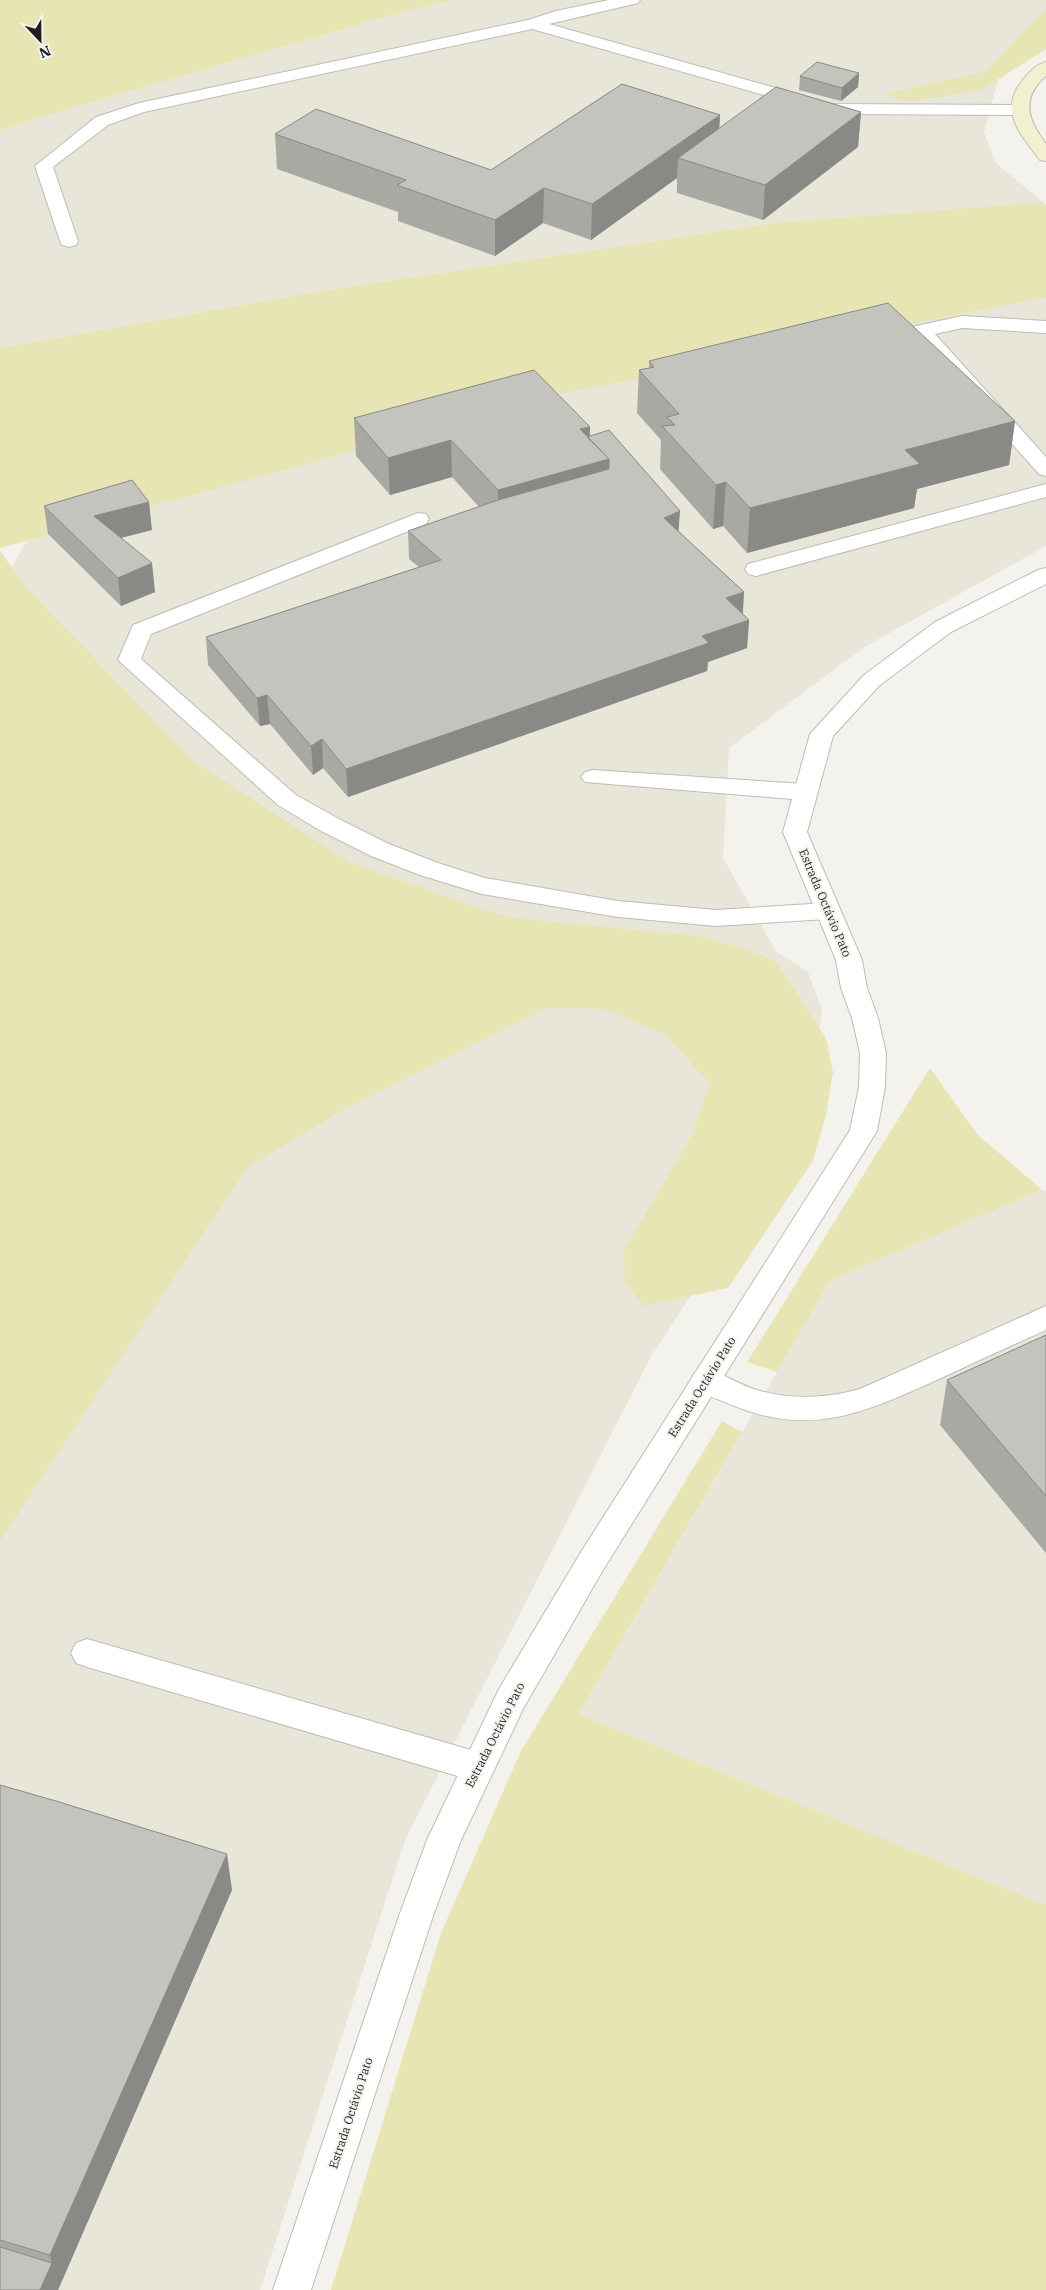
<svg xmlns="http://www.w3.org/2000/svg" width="1046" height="2290" viewBox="0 0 1046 2290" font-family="'IBM Plex Serif',serif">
<rect width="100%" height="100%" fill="#f3f2ec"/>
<path fill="#e7e6d8" d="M453 0H1046V17L1001 68 984 132 996 163 1043 202 773 223 315 292 0 348V131L52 114 409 10Z
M1046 290V546L866 646 729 748 723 858 776 951 808 972 822 1011 805 1120 650 1358 405 1840 260 2290H0V1499L184 856 0 587 34 528 548 385Z
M1042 1190 1046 1191V1905L579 1714 830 1281Z"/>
<path fill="#e8e5b5" d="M0 0H453L409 10 52 114 0 131Z
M1046 9V49L988 86 980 90 908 102 884 94 986 71Z
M1043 202 1046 205V297L564 393 0 548V348L315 292 773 223Z
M0 551 26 587 192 760 349 862 482 909 515 918 707 937 762 955 776 962 826 1038 833 1072 826 1115 813 1161 728 1288 644 1306 625 1283 624 1250 693 1133 709 1083 666 1035 604 1009 547 1008 341 1111 247 1168 0 1541Z
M930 1068 977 1134 1042 1190 830 1281 777 1372 747 1362Z
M722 1421 742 1432 579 1714 1046 1905V2290H331L441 1933 521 1751Z"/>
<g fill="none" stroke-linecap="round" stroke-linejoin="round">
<defs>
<path id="lane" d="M609 0H640L638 3 549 24 832 104 1019 105 1025 106 1028 110 1025 114 1019 115 831 114 532 29 144 112 108 125 53 167 78 241 76 245 69 247 62 245 60 241 35 166 96 117 139 103 528 20 556 11Z
M962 316 1046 321V333L962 328 935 334 1046 457V476L1039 474 917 337 882 345 875 343 872 339 875 335Z
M1046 484V497L756 576 748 574 745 569 748 564Z
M418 513 426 514 429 519 426 524 151 634 141 659 296 795 339 819 389 844 438 863 485 878 618 901 716 910 827 903 836 905 840 911 836 917 827 919 716 926 618 917 482 894 420 875 371 856 321 831 278 805 118 660 133 625Z
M593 770 805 784 814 787 817 792 814 797 805 800 585 782 581 777 585 772Z
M1046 1306V1330C1010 1346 975 1362 939 1379 866 1412 811 1438 732 1405 718 1399 698 1394 691 1380L695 1372 706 1368C724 1374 741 1386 760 1391 792 1400 828 1398 860 1389Z
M87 1639 478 1752 490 1757 495 1767 490 1777 478 1782 87 1667 76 1663 71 1653 76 1643Z"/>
<path id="street" d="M1046 568V584L951 632 880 685 833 736 807 832 862 960 867 988 878 1018 886 1053 885 1087 877 1131 603 1570 523 1709 461 1840 433 1916 311 2290H273L399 1916 427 1840 499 1689 581 1552 850 1130 859 1087 860 1053 852 1018 841 988 836 960 783 832 810 734 864 675 935 622 1038 570Z"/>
<path id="secondary" d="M1046 62V76C1027 92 1024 110 1038 132 1040 136 1045 141 1046 145 1046 150 1046 156 1046 161L1040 160C1021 135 998 111 1022 81 1028 73 1036 64 1046 62Z"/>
</defs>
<use href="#lane" stroke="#bdbcb6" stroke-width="2"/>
<use href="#street" stroke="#bdbcb6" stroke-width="2"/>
<use href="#secondary" stroke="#bdbcb6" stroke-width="2"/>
<use href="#lane" fill="#fff" fill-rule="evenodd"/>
<use href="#street" fill="#fff" fill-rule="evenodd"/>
<use href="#secondary" fill="#f2f0d1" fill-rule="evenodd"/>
</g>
<path fill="#a9a9a3" d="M859 73 858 87 841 101 799 90 800 76Z
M861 112 858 147 763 220 677 193V178L591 240 543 223 495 256 398 221V212L277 169 275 134 491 170 720 115 719 128Z
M649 361 1015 421 1009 465 917 489 914 508 747 553 723 526 713 529 660 469 661 440 637 413 639 370 649 368Z
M354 418 590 427V436L679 532 744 592 743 614 749 620 747 648 708 662 707 671 348 797 323 768 313 775 270 724 260 726 208 665 206 637 419 567 409 559 408 531 479 507 452 477 390 495 356 456Z
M44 506 152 530 120 538 155 592 121 606 48 534Z
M1046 1335V1553L940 1425 947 1380Z
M0 1785 232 1890 58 2290H0Z"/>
<path fill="#898985" d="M859 73 858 87 841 101 842 88Z
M861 112 858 147 763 220 765 185Z
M720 115 718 150 678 158 677 178 591 240 592 204Z
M544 188 543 223 495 256V220Z
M1015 421 1009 465 917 489 914 508 747 553 750 508 905 450Z
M590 427 589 449 580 429Z
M451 440 452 477 390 495 388 458Z
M609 459 608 497 498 528V490Z
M726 482 723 526 713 529 716 485Z
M149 502 152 530 97 544 94 516Z
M680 511 678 539 664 518Z
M152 563 155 592 121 606 118 578Z
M744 592 742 620 726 598Z
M749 620 747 648 708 662 707 671 348 797 346 769 702 636Z
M267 695 270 724 260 726 257 698Z
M322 739 323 768 313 775 311 746Z
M227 1854 232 1890 58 2290H40L52 2263 50 2255Z"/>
<path fill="#c4c4be" stroke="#898985" d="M817 62 859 73 842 88 800 76Z
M622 84 720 115 592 204 544 188 495 220 397 185 406 180 275 134 316 109 491 170Z
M776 87 861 112 765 185 678 158Z
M888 303 1015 421 905 450 920 464 750 508 726 482 716 485 662 426 675 425 667 417 679 414 639 370 654 367 649 361Z
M534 370 590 427 580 429 609 459 498 490 451 440 388 458 354 418Z
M609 430 680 511 664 518 744 592 726 598 749 620 702 636 709 643 346 769 322 739 311 746 267 695 257 698 206 637 441 560 408 531 498 500 609 469V459L587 437Z
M132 480 149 502 94 516 152 563 118 578 44 506Z
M1046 1335V1496L947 1380Z
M0 1785 56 1801 227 1854 50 2255 0 2240Z
M0 2247 52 2263 40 2290H0Z"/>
<g text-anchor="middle" stroke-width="4" stroke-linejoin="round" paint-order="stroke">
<g font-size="12" fill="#1f1f1d" stroke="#f3f2ec">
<text transform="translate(825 903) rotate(67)" y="4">Estrada Octávio Pato</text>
<text transform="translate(702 1387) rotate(-58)" y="4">Estrada Octávio Pato</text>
<text transform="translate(495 1735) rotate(-63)" y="4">Estrada Octávio Pato</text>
<text transform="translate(351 2113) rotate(-72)" y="4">Estrada Octávio Pato</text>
</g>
</g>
<g transform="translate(40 40) rotate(158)" stroke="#f3f2ec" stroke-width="4" paint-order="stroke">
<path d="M0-4L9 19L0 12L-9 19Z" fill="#1f1f1d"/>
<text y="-8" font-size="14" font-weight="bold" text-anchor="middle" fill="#1f1f1d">N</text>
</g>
</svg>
